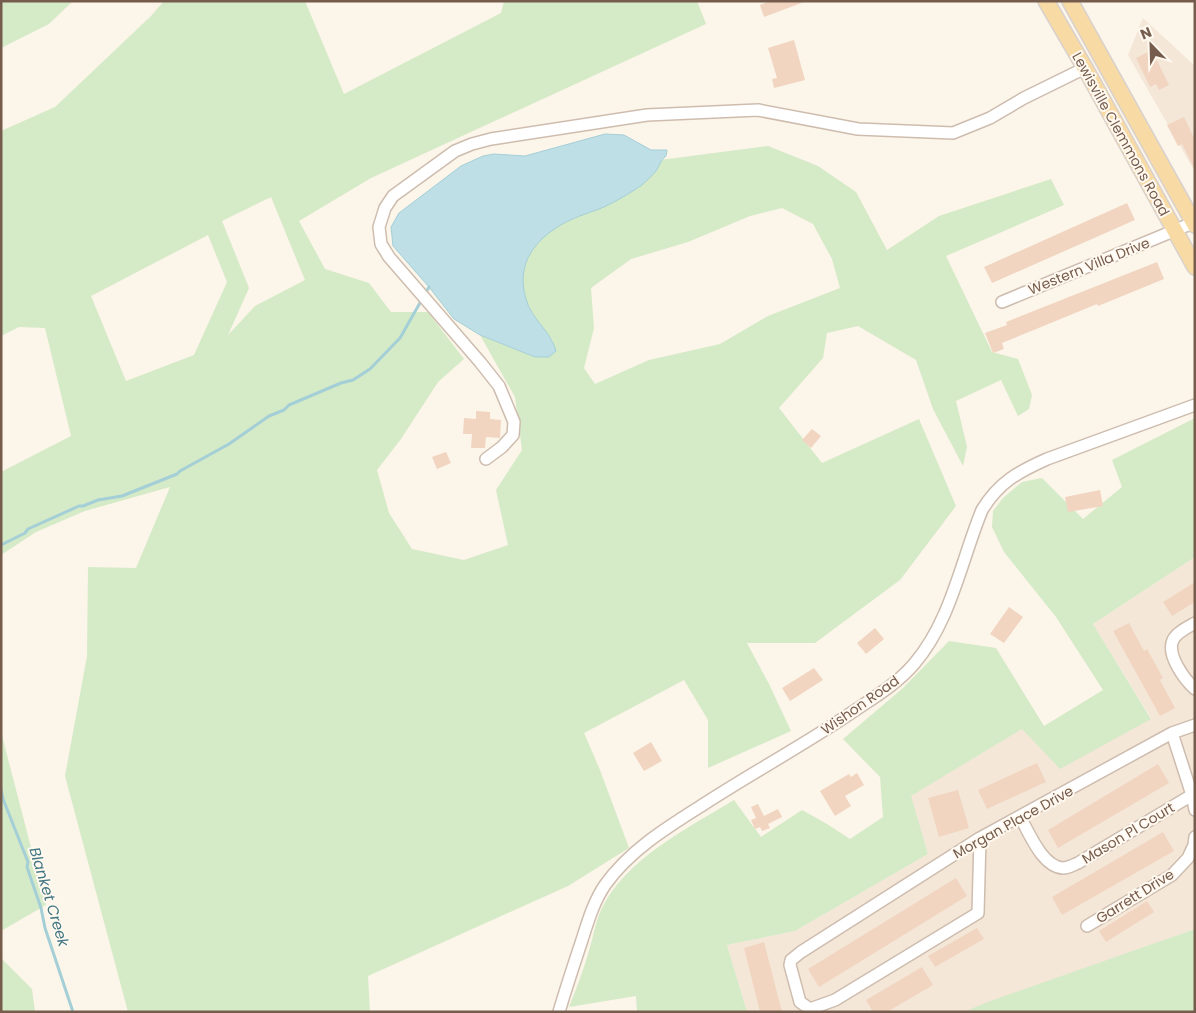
<svg xmlns="http://www.w3.org/2000/svg" width="1196" height="1013" viewBox="0 0 1196 1013" font-family="Poppins,sans-serif">
<rect width="100%" height="100%" fill="#fcf5e9"/>
<path fill="#f4e7d8" d="M1143 18 1195 66V172L1128 55Z
M1195 557V929L964 1012H747L727 945 795 931 928 854 910 796 1022 729 1151 718 1093 624Z"/>
<path fill="#d5eac7" fill-rule="evenodd" d="M1 1H73L49 24 1 48Z
M164 1H305L344 94 501 13 504 1H697L706 24 371 178 299 221 325 269 369 283 391 312H428L464 359 438 382 401 439 377 470 389 513 412 549 464 560 508 545 496 490 522 450 515 397 480 335 535 357 553 341C535 318 514 294 526 263 528 259 529 253 532 249 561 206 638 212 660 160L768 146 818 166 856 192 887 250 939 216 1051 179 1064 205 946 256 992 352 1018 359 1032 395 1029 409 1018 416 1001 380 956 401 967 447 963 466 933 409 916 360 858 326 827 333 823 358 779 408 822 463 919 419 956 506 900 580 815 643H747L769 684 791 731 708 768V720L684 680 584 733 600 770 629 848 568 886 368 976 370 1012H128L65 776 87 656 88 567 136 568 170 487 85 511 36 532 1 555V472L71 436 45 328 19 327 1 336V131L55 107 151 16ZM271 197 305 280 255 306 228 335 249 288 222 221ZM782 208 813 224 832 259 840 288 768 316 720 344 649 360 595 384 584 368 594 328 591 288 631 259 688 242 750 216ZM208 235 227 282 194 355 126 381 91 296Z
M1195 418V557L1093 624 1151 719 1060 769 1022 729 911 796 928 854 795 931 727 945 747 1012H637L636 996 569 1007C576 989 583 972 588 954 593 939 595 923 601 910 625 859 688 828 734 800L761 837 802 810 827 824 850 839 883 817 880 777 843 739 903 688 949 641 996 648 1044 726 1103 690 1056 617 1004 552 992 527 993 511 1003 498 1022 482 1042 478 1083 519 1122 487 1112 460Z
M1 732 46 905 1 931Z
M1195 929V1012H964L985 1003Z
M1 958 32 989 35 1012H1Z"/>
<path fill="#bedfe6" stroke="#a4cfd7" d="M605 134 624 135 651 150H667L666 156C660 161 660 165 656 171 652 176 646 181 642 185 633 191 622 198 612 203 598 211 581 214 566 222 536 238 515 263 526 299 531 319 551 331 556 351L549 357H535L480 335 454 319 429 287 393 246 391 227 399 213 461 166 483 156 494 154 525 156Z"/>
<g fill="none" stroke-linecap="round" stroke-linejoin="round">
<path stroke="#a4cfd7" stroke-width="3" d="M1 545 25 533 28 529 79 506H83L98 500 122 496 177 474 180 471 229 444 269 416 284 410 289 405 341 383 353 380 370 369 400 338 429 287
M1 789 3 799 28 862 27 867 41 908 45 928 73 1012"/>
</g>
<path fill="#f1d5c1" d="M770 1H804V2L764 17 760 5Z
M794 40 805 80 774 88 772 79 777 78 768 48Z
M1152 50 1169 85 1159 90 1156 84 1150 87 1136 58Z
M1184 117 1195 140V170L1182 144 1178 146 1167 125Z
M1127 203 1135 220 992 283 984 267Z
M1157 262 1164 279 1098 306 1097 304 1002 343 1004 349 993 353 985 333 1007 325 1006 322Z
M476 411 490 412V419L501 420 500 438 486 437 485 448H471L472 434H463L464 418 476 419Z
M812 429 821 436 811 448 802 440Z
M446 452 451 463 437 469 432 457Z
M1100 490 1103 506 1068 512 1065 497Z
M1195 582V602L1172 616 1163 602Z
M1009 607 1023 617 1004 643 990 634Z
M1129 623 1144 651 1147 649 1163 678 1160 680 1175 708 1160 716 1113 631Z
M875 628 884 639 866 654 857 643Z
M814 668 823 680 790 701 782 688Z
M651 742 662 761 644 771 633 753Z
M1037 763 1046 782 987 809 978 790Z
M1158 764 1169 783 1058 848 1048 830Z
M857 773 864 785 845 796 851 806 835 816 820 791 849 774 851 777Z
M958 790 969 828 939 837 928 798Z
M758 804 764 816 778 809 782 817 768 824 770 828 762 831 760 827 755 829 751 820 756 818 751 807Z
M1163 832 1174 851 1062 915 1052 897Z
M956 878 967 896 819 987 808 969Z
M1147 901 1154 912 1106 942 1099 931Z
M977 928 984 939 935 967 928 956Z
M764 942 782 1012H760L744 948Z
M922 967 933 985 887 1012H873L866 1000Z"/>
<g fill="none" stroke-linecap="round" stroke-linejoin="round">
<defs>
<path id="minor" d="M1002 302 1195 222
M486 459 502 447 513 435 514 422 499 386 480 362 389 257 381 244 379 227 385 208 393 196 455 151 472 144 491 139 647 115 758 110 858 129 953 133 990 118 1024 98 1085 68
M1195 623C1188 627 1176 633 1173 640 1166 655 1185 680 1195 689
M1172 733 1192 795 1195 810
M1020 817C1029 832 1042 867 1063 868 1068 868 1073 865 1078 863L1192 795
M980 838 978 913 835 1000 810 1009 800 1002 790 965 791 960 801 952 980 838 1172 733 1195 725
M1087 926 1172 875 1188 858 1194 845 1195 837
M559 1012C566 988 574 964 582 940 588 921 594 901 605 885 629 851 666 828 701 806 750 774 802 746 851 713 873 698 897 684 914 664 951 621 961 561 982 510 999 482 1018 472 1047 459L1195 405"/>
<path id="major" d="M1046 1 1085 68 1195 267
M1070 1 1195 225"/>
</defs>
<use href="#minor" stroke="#cebdaf" stroke-width="14"/>
<use href="#major" stroke="#d9d1cd" stroke-width="18"/>
<use href="#minor" stroke="#fff" stroke-width="11"/>
<use href="#major" stroke="#f8daa4" stroke-width="15"/>
</g>
<g text-anchor="middle" stroke-width="4" stroke-linejoin="round" paint-order="stroke">
<g font-size="14" fill="#765c4d" stroke="#fff9f0">
<text transform="translate(1121 134) rotate(61)" y="5">Lewisville Clemmons Road</text>
<text transform="translate(1089 266) rotate(-22)" y="5">Western Villa Drive</text>
<text transform="translate(860 705) rotate(-35)" y="5">Wishon Road</text>
<text transform="translate(1013 822) rotate(-29)" y="5">Morgan Place Drive</text>
<text transform="translate(1128 833) rotate(-31)" y="5">Mason Pl Court</text>
<text transform="translate(1135 896) rotate(-32)" y="5">Garrett Drive</text>
</g>
<g font-size="15" font-style="italic" fill="#437782" stroke="#fff9f0">
<text transform="translate(49 897) rotate(73)" y="5">Blanket Creek</text>
</g>
</g>
<rect width="1196" height="1013" fill="none" stroke="#765c4d" stroke-width="5"/>
<g transform="translate(1151 45) rotate(337)" stroke="#fff9f0" stroke-width="4" paint-order="stroke">
<path d="M0-4L9 19L0 12L-9 19Z" fill="#765c4d"/>
<text y="-8" font-size="14" font-weight="bold" text-anchor="middle" fill="#765c4d">N</text>
</g>
</svg>
